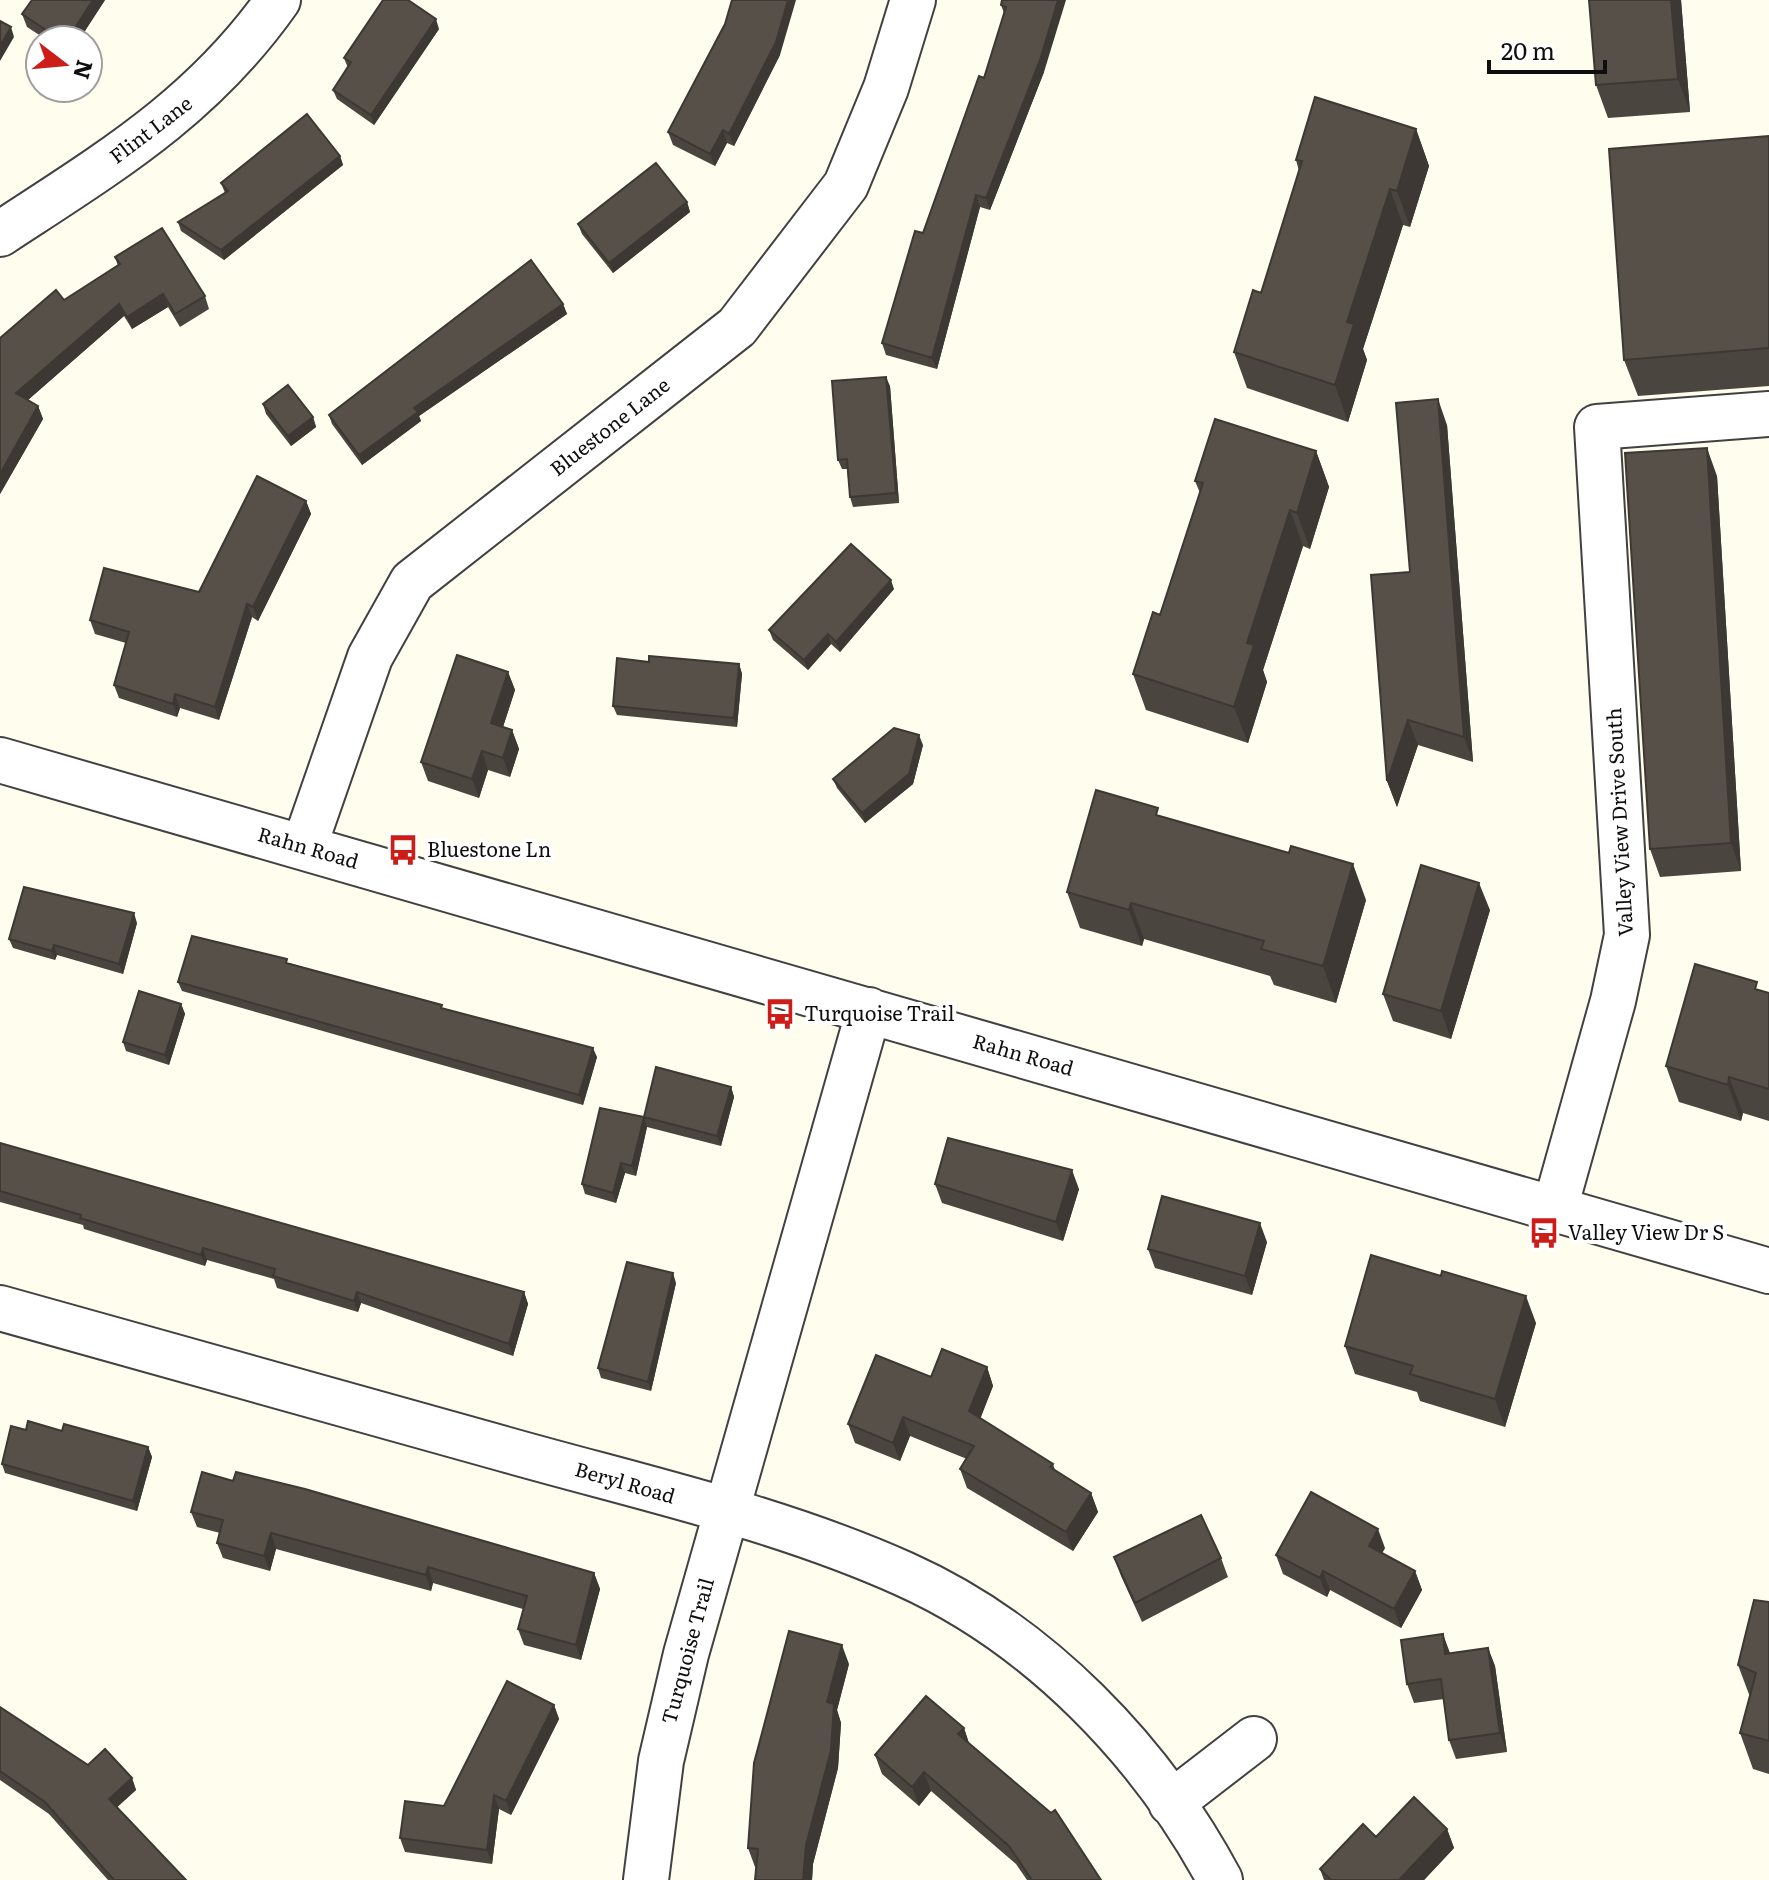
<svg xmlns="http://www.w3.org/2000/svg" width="1769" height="1880" viewBox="0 0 1769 1880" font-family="Literata,serif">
<rect width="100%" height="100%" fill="#fffdee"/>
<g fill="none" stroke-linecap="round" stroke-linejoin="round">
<defs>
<path id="minor" d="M0 234C108 163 202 108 278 0
M0 760 1769 1271
M304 847 370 657 412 582 737 327 846 185 886 88 913 0
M1555 1208 1613 1001 1627 935 1597 427 1769 414
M0 1308C168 1355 336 1402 504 1449 638 1487 777 1517 904 1574 1038 1634 1151 1751 1220 1880
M1171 1803 1254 1739
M646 1880 661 1761 686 1654 869 1010"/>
</defs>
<use href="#minor" stroke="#414141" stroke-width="48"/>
<use href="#minor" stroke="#fff" stroke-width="44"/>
</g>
<path fill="#4b453f" d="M32 0H105L79 40H47L27 27 22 14Z
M1002 0 1044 72 990 210 980 207 937 369 886 355 882 343 923 233 984 78 1004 13 1001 5Z
M1681 0 1690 112 1608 118 1596 85Z
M725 24 780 55 734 146 727 143 715 166 673 145 668 132Z
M439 29 374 125 337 99 333 90 348 68 344 58Z
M1416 129 1429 166 1410 227 1403 225 1363 349 1367 360 1348 422 1247 388 1234 352 1261 293 1299 171 1296 160Z
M1769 136V386L1638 396 1624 360Z
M340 156 343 165 224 260 181 231 178 222 225 193 221 183Z
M687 202 690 212 613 273 582 234 578 224Z
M115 257 205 296 209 309 180 327 168 307 132 329 124 316 28 400 38 406 43 419 0 494V338L64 300 118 266Z
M563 304 567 314 419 416 421 421 362 465 332 424 329 415Z
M890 386 899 503 853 507 850 497 847 469H842L838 460Z
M263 404 313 417 316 427 291 446 266 414Z
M1447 425 1473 762 1418 745 1397 807 1387 781 1410 572Z
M1316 451 1329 487 1310 549 1303 546 1263 670 1267 682 1248 743 1146 710 1133 674 1160 615 1200 493 1195 481Z
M1717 476 1741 871 1660 877 1650 849Z
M306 501 311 514 258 621 252 617 219 720 180 708 177 717 119 698 114 685 126 643 95 634 90 620 199 592Z
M894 589 840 652 831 644 808 670 773 640 769 630Z
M649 662 739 664 742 674 737 727 617 715 613 706Z
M508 672 515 690 503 727 512 730 519 749 510 777 488 770 479 798 428 781 421 762Z
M923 745 913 784 865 823 837 788 833 779Z
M1161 817 1366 900 1336 1003 1274 985 1270 976 1144 939 1142 946 1080 928 1067 892Z
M1490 910 1451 1039 1393 1021 1383 994Z
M137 923 123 974 57 955 55 960 13 948 9 939Z
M289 963 443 1008 597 1057 583 1105 182 991 178 982Z
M1760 991 1769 993V1121L1743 1113 1741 1121 1679 1102 1666 1066Z
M181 1004 185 1014 169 1065 126 1051 123 1042Z
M731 1087 734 1097 721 1146 647 1127 636 1176 625 1173 616 1203 585 1194 582 1184 644 1117Z
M0 1143 524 1292 528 1304 513 1356 361 1303 358 1312 277 1288 274 1279 207 1260 205 1266 84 1229 83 1225 0 1202Z
M935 1184 1079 1189 1063 1241 942 1203Z
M1267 1242 1252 1295 1155 1268 1148 1249Z
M676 1283 651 1391 601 1378 598 1368Z
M1536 1323 1505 1427 1420 1401 1417 1392 1355 1374 1345 1346Z
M987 1367 993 1386 980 1418 1053 1464 1055 1470 1091 1493 1098 1512 1073 1551 967 1488 960 1469 967 1459 910 1436 900 1461 855 1443 848 1424 931 1377Z
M62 1431 148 1447 152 1457 137 1511 5 1473 2 1464Z
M233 1481 594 1573 600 1589 581 1660 524 1645 518 1629 523 1609 433 1583 431 1591 276 1549 270 1571 223 1558 217 1543 220 1533 197 1527 191 1512Z
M1385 1548 1382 1553 1415 1571 1422 1590 1401 1628 1330 1590 1327 1597 1283 1574 1276 1555Z
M1114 1557 1221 1558 1228 1577 1142 1622 1121 1576Z
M1769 1602V1774L1753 1769 1740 1733 1750 1697 1738 1665Z
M1488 1648 1495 1666 1507 1752 1456 1759 1449 1740 1444 1699 1414 1703 1407 1684 1450 1653Z
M849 1664 837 1710 841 1723 838 1768 813 1864 812 1880H755L756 1867H755L748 1848Z
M554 1705 559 1719 511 1815 499 1809 492 1864 405 1852 400 1838 444 1806Z
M0 1707 88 1765 132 1778 136 1790 117 1807 186 1880H108L49 1814 0 1780Z
M964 1728 969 1743 1101 1880H1027L1016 1864 931 1791 919 1806 882 1774 875 1755Z
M1447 1829 1454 1848 1424 1880H1324L1320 1869 1376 1837Z"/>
<path fill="#3d3833" d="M93 0H105L79 40H67Z
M788 0H796L780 55 734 146 729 134Z
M1058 0H1066L1044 72 990 210 986 198Z
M1671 0H1681L1690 112 1678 79Z
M436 19 439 29 374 125 371 115Z
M11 27 14 37 0 61V46Z
M1416 129 1429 166 1410 227 1397 191Z
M723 130 727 143 715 166 710 154Z
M340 156 343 165 224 260 221 250Z
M1390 189 1403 225 1363 349 1367 360 1348 422 1335 385 1347 322Z
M976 195 980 207 937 369 932 358Z
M687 202 690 212 613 273 609 263Z
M163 294 168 307 132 329 127 317Z
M119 304 124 316 21 406 16 393Z
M563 304 567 314 419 416 421 421 362 465 359 455 414 408Z
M886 377 890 386 899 503 896 493Z
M1438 399 1447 425 1473 762 1464 737Z
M38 406 43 419 0 494V474Z
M313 417 316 427 291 446 288 436Z
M1707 448 1717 476 1741 871 1731 843Z
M1316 451 1329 487 1310 549 1297 513Z
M306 501 311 514 258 621 253 607Z
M1290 510 1303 546 1263 670 1267 682 1248 743 1234 707 1247 643Z
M891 580 894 589 840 652 836 642Z
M247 604 252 617 219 720 215 707Z
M828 634 831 644 808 670 804 660Z
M739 664 742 674 737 727 734 718Z
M508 672 515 690 498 742 491 723Z
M175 694 180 708 177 717 173 704Z
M1408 720 1418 745 1397 807 1387 781Z
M512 730 519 749 510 777 503 758Z
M919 735 923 745 913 784 865 823 862 813Z
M482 751 488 770 479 798 472 779Z
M1353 864 1366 900 1336 1003 1323 966Z
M1479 883 1490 910 1451 1039 1441 1011Z
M1131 903 1144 939 1142 946 1129 910Z
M134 913 137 923 123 974 119 964Z
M54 945 57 955 55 960 52 951Z
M181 1004 185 1014 169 1065 165 1055Z
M593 1048 597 1057 583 1105 579 1095Z
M1729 1077 1743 1113 1741 1121 1728 1085Z
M731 1087 734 1097 721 1146 717 1136Z
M644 1117 647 1127 636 1176 632 1166Z
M621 1163 625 1173 616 1203 613 1193Z
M1072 1170 1079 1189 1063 1241 1056 1222Z
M1260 1223 1267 1242 1252 1295 1245 1276Z
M203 1248 207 1260 205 1266 201 1255Z
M673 1273 676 1283 651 1391 648 1382Z
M357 1292 361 1303 358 1312 354 1301Z
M524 1292 528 1304 513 1356 509 1344Z
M1526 1296 1536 1323 1505 1427 1495 1399Z
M987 1367 993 1386 976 1430 969 1411Z
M903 1417 910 1436 900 1461 893 1443Z
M148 1447 152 1457 137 1511 133 1501Z
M1091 1493 1098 1512 1073 1551 1066 1532Z
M1378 1529 1385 1548 1376 1564 1369 1546Z
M271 1533 276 1549 270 1571 264 1556Z
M428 1567 433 1583 431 1591 426 1575Z
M1323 1571 1330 1590 1327 1597 1320 1578Z
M1415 1571 1422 1590 1401 1628 1394 1609Z
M594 1573 600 1589 581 1660 576 1645Z
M1443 1634 1450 1653 1452 1673 1445 1654Z
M842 1645 849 1664 837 1710 841 1723 838 1768 813 1864 812 1880H803L806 1845 827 1702Z
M1488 1648 1495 1666 1507 1752 1500 1733Z
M554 1705 559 1719 511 1815 506 1801Z
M964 1728 970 1747 958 1734Z
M924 1772 931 1791 919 1806 912 1787Z
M132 1778 136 1790 114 1810 109 1799Z
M494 1795 499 1809 492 1864 487 1850Z
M1447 1829 1454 1848 1424 1880H1399Z"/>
<path fill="#575049" stroke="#3d3833" stroke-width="2" d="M32 0H93L67 40H61L22 14Z
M383 0H408L436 19 371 115 333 90 351 62 344 58Z
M732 0H788L776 42 729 134 723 130 710 154 668 132 725 24Z
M1002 0H1058L1040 60 986 198 976 195 932 358 882 343 915 231 923 233 979 76 984 78 1006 7 1001 5Z
M1589 0H1671L1678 79 1596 85Z
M0 21 11 27 0 46Z
M1315 97 1416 129 1397 191 1390 189 1347 322 1354 324 1335 385 1234 352 1253 290 1261 293 1302 161 1296 160Z
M307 114 340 156 221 250 178 222 228 191 221 183Z
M1769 136V348L1624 360 1609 149Z
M656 163 687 202 609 263 578 224Z
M162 228 205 296 175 314 163 294 127 317 119 304 16 393 38 406 0 474V338L56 290 64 300 120 264 115 257Z
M531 260 563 304 414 408 418 412 359 455 329 415Z
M886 377 896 493 850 497 847 459 838 460 832 381Z
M288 385 313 417 288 436 263 404Z
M1438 399 1464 737 1408 720 1387 781 1371 575 1410 572 1396 403Z
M1215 419 1316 451 1297 513 1290 510 1247 643 1254 645 1234 707 1133 674 1153 612 1160 615 1203 483 1195 481Z
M1707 448 1731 843 1650 849 1625 453Z
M257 476 306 501 253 607 247 604 215 707 175 694 173 704 114 685 129 632 90 620 104 568 199 592Z
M851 544 891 580 836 642 828 634 804 660 769 630Z
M457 655 508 672 491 723 512 730 503 758 482 751 472 779 421 762Z
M649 656 739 664 734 718 613 706 617 658 649 662Z
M894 728 919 735 909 774 862 813 833 779Z
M1096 790 1158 808 1156 815 1289 853 1291 846 1353 864 1323 966 1261 949 1264 941 1131 903 1129 910 1067 892Z
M1421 865 1479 883 1441 1011 1383 994Z
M24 887 134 913 119 964 54 945 52 951 9 939Z
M192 936 287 959 286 963 442 1005 441 1008 593 1048 579 1095 178 982Z
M1695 964 1757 982 1755 989 1769 993V1089L1729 1077 1728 1085 1666 1066Z
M139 991 181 1004 165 1055 123 1042Z
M656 1067 731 1087 717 1136 644 1117Z
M600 1108 644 1117 632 1166 621 1163 613 1193 582 1184Z
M948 1138 1072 1170 1056 1222 935 1184Z
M0 1143 524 1292 509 1344 357 1292 354 1301 273 1276 275 1269 203 1248 201 1255 80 1218 81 1215 0 1191Z
M1162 1196 1260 1223 1245 1276 1148 1249Z
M1371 1255 1441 1276 1442 1271 1526 1296 1495 1399 1410 1374 1413 1366 1345 1346Z
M627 1262 673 1273 648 1382 598 1368Z
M942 1349 987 1367 969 1411 1053 1464 1050 1467 1091 1493 1066 1532 960 1469 974 1446 903 1417 893 1443 848 1424 876 1355 931 1377Z
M28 1421 62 1431 64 1424 148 1447 133 1501 2 1464 11 1426 26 1430Z
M202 1472 233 1481 236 1472 305 1489 594 1573 576 1645 518 1629 527 1596 428 1567 426 1575 271 1533 264 1556 217 1543 223 1520 191 1512Z
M1311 1492 1378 1529 1369 1546 1415 1571 1394 1609 1323 1571 1320 1578 1276 1555Z
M1201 1515 1221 1558 1135 1603 1114 1557Z
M1754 1600 1769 1602V1741L1740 1733 1756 1673 1738 1665Z
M789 1631 842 1645 827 1702 834 1704 831 1750 806 1845 803 1880H755L758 1849 748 1848 754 1763Z
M1443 1634 1445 1654 1488 1648 1500 1733 1449 1740 1441 1679 1407 1684 1401 1640Z
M507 1681 554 1705 506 1801 494 1795 487 1850 400 1838 405 1801 444 1806Z
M926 1696 964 1728 958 1734 1051 1813 1055 1810 1101 1880H1032L1009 1846 924 1772 912 1787 875 1755Z
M0 1707 88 1765 105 1749 132 1778 109 1799 186 1880H114L45 1802 0 1771Z
M1414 1797 1447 1829 1399 1880H1331L1320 1869 1363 1824 1376 1837Z"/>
<defs>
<symbol id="bus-bare" viewBox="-9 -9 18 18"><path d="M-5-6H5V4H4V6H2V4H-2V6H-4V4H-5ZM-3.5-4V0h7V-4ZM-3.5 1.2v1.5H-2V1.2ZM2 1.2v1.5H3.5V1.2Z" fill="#cc1d18" stroke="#fff" stroke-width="2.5" paint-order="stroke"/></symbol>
</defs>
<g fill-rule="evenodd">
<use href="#bus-bare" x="381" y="828" width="44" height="44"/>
<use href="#bus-bare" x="758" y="992" width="44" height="44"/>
<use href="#bus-bare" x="1522" y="1211" width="44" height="44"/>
</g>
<g text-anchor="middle" stroke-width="8" stroke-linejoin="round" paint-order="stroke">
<g font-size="20" fill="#0e0e0e" stroke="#fff">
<text transform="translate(151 130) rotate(-37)" y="7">Flint Lane</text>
<text transform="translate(610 427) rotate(-38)" y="7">Bluestone Lane</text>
<text transform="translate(1620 822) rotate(-93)" y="7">Valley View Drive South</text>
<text transform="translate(308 848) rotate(16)" y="7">Rahn Road</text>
<text transform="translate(1023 1055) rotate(16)" y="7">Rahn Road</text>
<text transform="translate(625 1483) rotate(16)" y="7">Beryl Road</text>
<text transform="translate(688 1651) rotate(-75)" y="7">Turquoise Trail</text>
</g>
<g font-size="20" fill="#0e0e0e" stroke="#fff" text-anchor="start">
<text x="427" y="857">Bluestone Ln</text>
<text x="804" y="1021">Turquoise Trail</text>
<text x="1568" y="1240">Valley View Dr S</text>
</g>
</g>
<g transform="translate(64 64) rotate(106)"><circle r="38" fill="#ffffff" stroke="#9f9f9f" stroke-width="2"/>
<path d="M0-6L14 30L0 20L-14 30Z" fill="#cc1d18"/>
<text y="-12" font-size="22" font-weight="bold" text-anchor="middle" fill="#0e0e0e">N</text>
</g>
<path d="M1489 60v12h116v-12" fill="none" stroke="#0e0e0e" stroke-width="4"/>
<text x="1501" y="60" font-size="24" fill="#0e0e0e" stroke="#ffffff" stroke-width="6" paint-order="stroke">20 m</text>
</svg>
